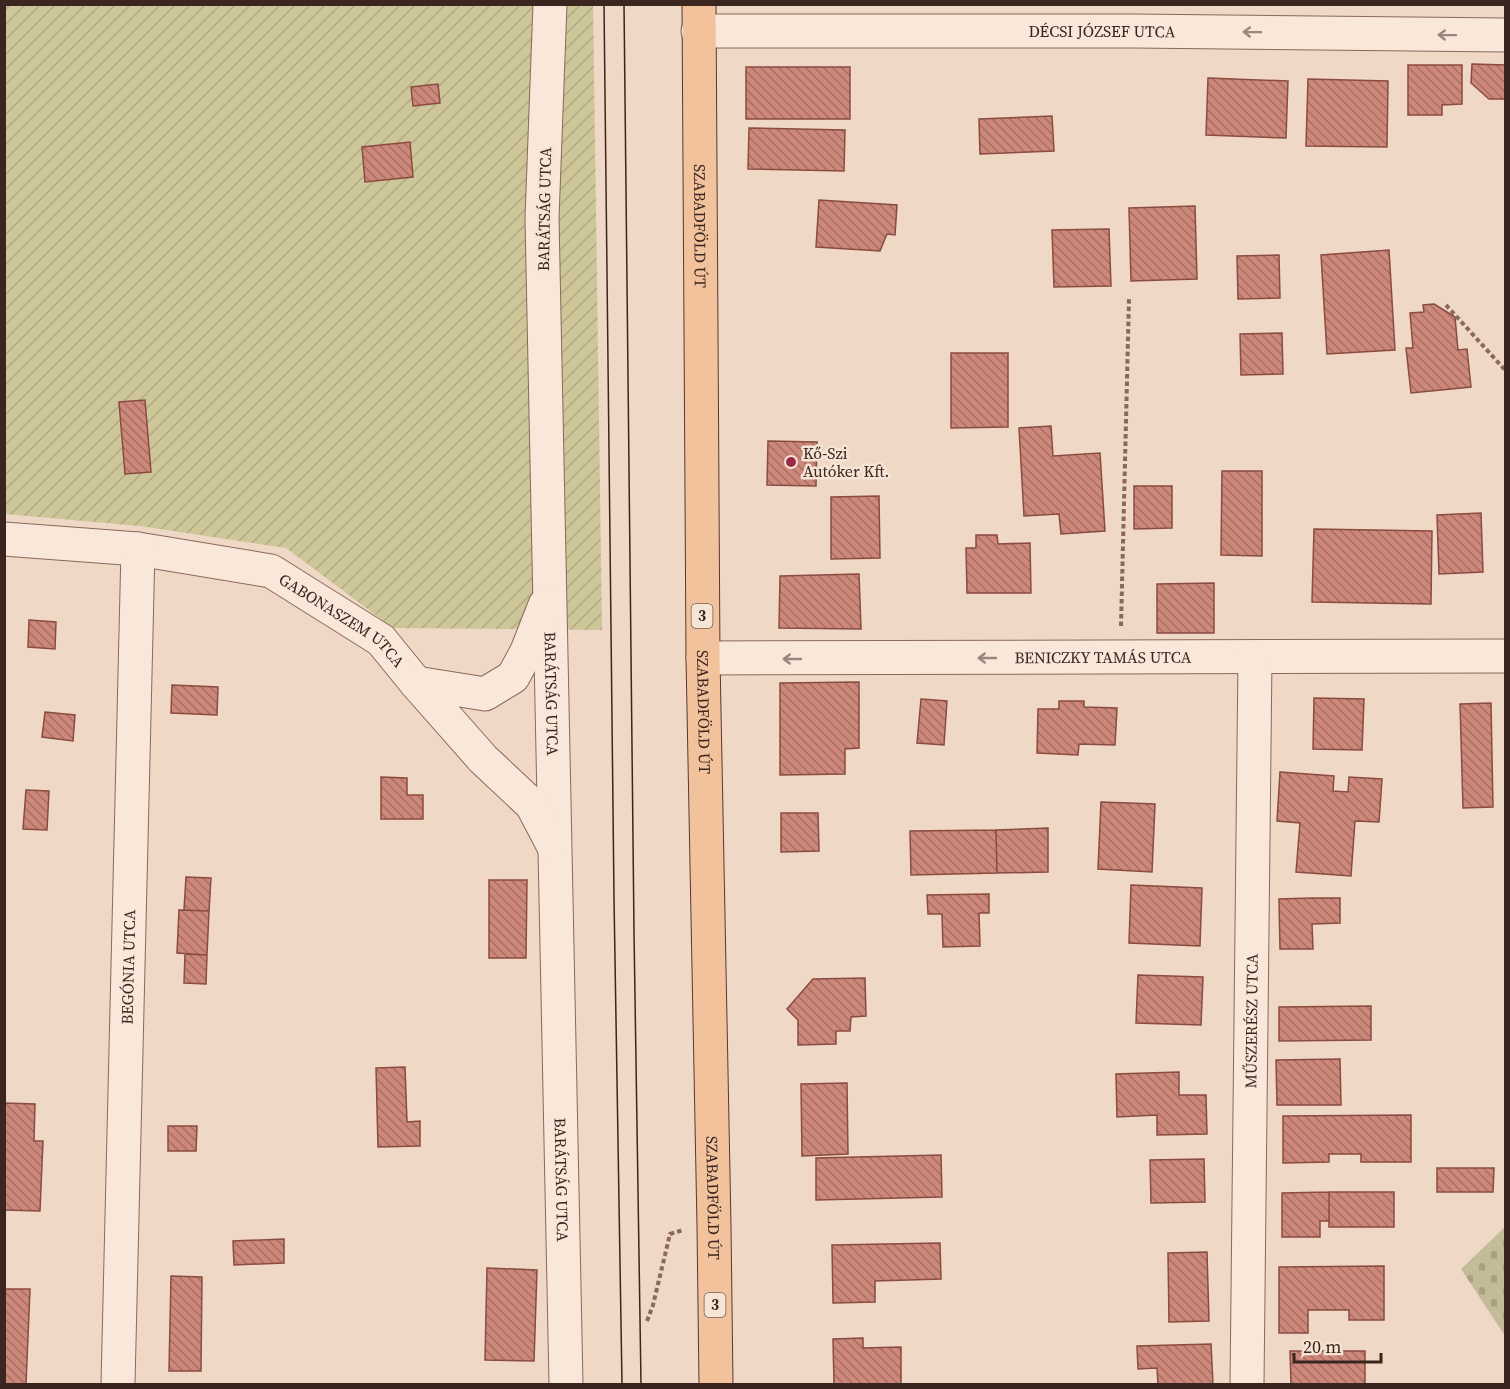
<svg xmlns="http://www.w3.org/2000/svg" width="1510" height="1389" viewBox="0 0 1510 1389" font-family="'Source Serif 4',serif">
<defs>
<pattern id="cemetery-stones" width="16" height="16" patternUnits="userSpaceOnUse" patternTransform="scale(1.5)"><rect width="16" height="16" fill="#c2bd98"/><path d="M2 7V4a2 2 0 0 1 4 0v3zM10 15v-3a2 2 0 0 1 4 0v3z" fill="#a7a283"/></pattern>
<pattern id="garden-furrows" width="10" height="10" patternUnits="userSpaceOnUse" patternTransform="scale(1.5)"><rect width="10" height="10" fill="#cdc699"/><path d="M-1 1l2-2M0 10L10 0M9 11l2-2" fill="none" stroke="#b1aa83"/></pattern>
<pattern id="building-back-hatch" width="6" height="6" patternUnits="userSpaceOnUse" patternTransform="scale(1.5)"><rect width="6" height="6" fill="#cd887b"/><path d="M-1 5l2 2M0 0l6 6M5-1l2 2" fill="none" stroke="#a76f64"/></pattern>
</defs>
<rect width="100%" height="100%" fill="#efd8c5"/>
<path fill="url(#cemetery-stones)" d="M1505 1227V1336L1461 1269Z"/>
<path fill="url(#garden-furrows)" d="M4 5H593L602 630 393 628 286 548 140 526 5 514Z"/>
<path fill="url(#building-back-hatch)" stroke="#8a4b40" stroke-width="1.5" d="M1472 64 1506 65V99H1489L1471 83Z
M1408 65H1462V104L1442 105V115H1408Z
M746 67H850V119H746Z
M1208 78 1288 81 1286 138 1206 135Z
M1308 79 1388 81 1387 147 1306 146Z
M438 84 440 103 413 106 411 87Z
M1052 116 1054 151 980 154 979 119Z
M749 128 845 130 844 171 748 169Z
M410 142 413 177 365 182 362 147Z
M819 200 897 205 895 235 887 234 880 251 816 247Z
M1195 206 1197 279 1131 281 1129 208Z
M1109 229 1111 286 1054 287 1052 230Z
M1389 250 1395 350 1327 354 1321 255Z
M1279 255 1280 298 1238 299 1237 256Z
M1434 304 1455 317 1458 350 1467 349 1471 387 1411 393 1406 348H1413L1410 313 1424 312 1423 305Z
M1282 333 1283 374 1241 375 1240 334Z
M951 353H1008V427L951 428Z
M145 400 151 472 125 474 119 402Z
M1051 426 1053 456 1100 453 1105 531 1061 534 1059 514 1024 516 1019 428Z
M768 441 817 442 816 486 767 485Z
M1222 471H1262V556L1221 555Z
M1134 486H1172V528L1134 529Z
M879 496 880 558 831 559V497Z
M1481 513 1483 572 1439 574 1437 515Z
M1314 529 1432 531 1431 604 1312 602Z
M976 535H997L998 544 1030 543 1031 593H967L966 548H976Z
M859 574 861 629 779 628 780 576Z
M1214 583V633H1157V584Z
M29 620 56 622 55 649 28 647Z
M859 682V748L845 749V774L780 775V683Z
M172 685 218 687 217 715 171 713Z
M1314 698 1364 699 1362 750 1313 749Z
M921 699 947 701 944 745 917 743Z
M1059 701H1084V707L1117 708 1115 745 1079 744 1078 755 1037 753 1038 709H1059Z
M1491 703 1493 807 1463 808 1460 704Z
M45 712 75 715 73 741 42 737Z
M1280 772 1334 776 1333 791 1348 792 1349 777 1382 779 1379 822 1355 821 1351 876 1296 872 1300 823 1277 821Z
M381 777 407 778V795H423V819H381Z
M26 790 49 791 47 830 23 829Z
M1101 802 1155 804 1152 872 1098 869Z
M781 813H818L819 851 781 852Z
M1048 828V872L997 873 996 830Z
M996 830 997 873 911 875 910 831Z
M186 877 211 878 209 911 184 910Z
M489 880H527L526 958H489Z
M1131 885 1202 888 1200 946 1129 943Z
M989 894V913H979L980 946 943 947 942 914H928L927 895Z
M1312 898H1340V923L1312 924 1313 949H1280L1279 899Z
M179 910 209 911 207 955 177 953Z
M185 954 207 955 206 984 184 983Z
M1138 975 1203 977 1201 1025 1136 1023Z
M865 978 866 1016 851 1017 850 1031H836V1044L798 1045V1020L787 1009 813 979Z
M1371 1006V1040L1279 1041V1007Z
M1340 1059 1341 1105H1277L1276 1060Z
M405 1067 407 1122 420 1121V1146L378 1147 376 1068Z
M1179 1072V1095H1206L1207 1134 1157 1135V1115L1117 1117 1116 1074Z
M847 1083 848 1154 802 1156 801 1084Z
M4 1103 35 1104 34 1141H43L40 1211 4 1210Z
M1411 1115V1162H1361V1154H1329V1162L1283 1163V1116Z
M168 1126H197L196 1151H168Z
M941 1155 942 1197 816 1200V1158Z
M1204 1159 1205 1202 1151 1203 1150 1160Z
M1437 1168H1494L1493 1192H1437Z
M1329 1192H1394V1227H1329Z
M1329 1192V1221H1320V1237H1282V1193Z
M284 1239V1263L234 1265 233 1241Z
M940 1243 941 1279 875 1281V1302L833 1303 832 1245Z
M1207 1252 1209 1321 1169 1322 1168 1253Z
M1384 1266V1320H1349V1310H1308V1333H1279V1267Z
M487 1268 537 1270 534 1361 485 1360Z
M171 1276 202 1277 201 1371H169Z
M4 1289H30L26 1384H4Z
M863 1338V1348L901 1347V1384H834L833 1339Z
M1211 1344 1213 1384H1158L1157 1368 1138 1369 1137 1346Z
M1290 1351H1365V1384H1291Z"/>
<g fill="none" stroke-linecap="round" stroke-linejoin="round">
<defs>
<g id="minor">
<path id="s1" d="M550 4 542 218 566 1384"/>
<path id="s2" d="M698 31H1134L1506 35"/>
<path id="s3" d="M4 539 138 549 271 571 381 640 416 683 483 759 532 805 553 845"/>
<path id="s4" d="M703 658 1506 656"/>
<path d="M416 683 485 694 513 677 527 651 545 605"/>
<path id="s5" d="M118 1384 138 549"/>
<path id="s6" d="M1247 1384 1255 657"/>
</g>
<g id="major">
<path id="s7" d="M699 4 703 658 714 1226 716 1384"/>
</g>
</defs>
<use href="#minor" stroke="#8a685b" stroke-width="35"/>
<use href="#major" stroke="#58382f" stroke-width="35"/>
<path stroke="#8a685b" stroke-width="4" stroke-dasharray="4.5 3" stroke-linecap="butt" d="M1446 305 1506 371
M1121 626 1129 298
M647 1321 653 1305 670 1234 683 1230"/>
<use href="#minor" stroke="#f9e7d9" stroke-width="33"/>
<use href="#major" stroke="#f2c29d" stroke-width="33"/>
<path stroke="#3a251f" stroke-width="1.5" d="M604 4 614 898 622 1384
M624 4 634 932 641 1384"/>
</g>
<defs><path id="oneway-shaft" d="M-6 0H5M1.5-3L5.5 0L1.5 3" fill="none" stroke-width="1.6" stroke-linecap="round" stroke-linejoin="round" transform="scale(1.5)"/></defs>
<g stroke="#9a867c">
<use href="#oneway-shaft" transform="translate(1252 32) rotate(-179)"/>
<use href="#oneway-shaft" transform="translate(1447 35) rotate(-179)"/>
<use href="#oneway-shaft" transform="translate(987 658) rotate(180)"/>
<use href="#oneway-shaft" transform="translate(792 659) rotate(180)"/>
</g>
<circle fill="#9a2a47" stroke="#f6e4d5" stroke-width="2" cx="791" cy="462" r="6"/>
<g text-anchor="middle" stroke-width="5" stroke-linejoin="round" paint-order="stroke">
<g fill="#f6e4d5" stroke="#725e56" stroke-width="1.5">
<rect x="691.5" y="604" width="21" height="24" rx="4.5"/>
<rect x="704.5" y="1293" width="21" height="24" rx="4.5"/>
</g>
<g font-size="15" font-weight="bold" fill="#3a251f">
<text x="702" y="621">3</text>
<text x="715" y="1310">3</text>
</g>
<g font-size="16" fill="#3a251f" stroke="#f6e4d5">
<text dy="6" stroke="none"><textPath href="#s2" startOffset="404">DÉCSI JÓZSEF UTCA</textPath></text>
<text transform="translate(544 209) rotate(-89)" y="6">BARÁTSÁG UTCA</text>
<text dy="6" stroke="none"><textPath href="#s7" startOffset="222">SZABADFÖLD ÚT</textPath></text>
<text dy="6" stroke="none"><textPath href="#s3" startOffset="356">GABONASZEM UTCA</textPath></text>
<text dy="6" stroke="none"><textPath href="#s4" startOffset="400">BENICZKY TAMÁS UTCA</textPath></text>
<text dy="6" stroke="none"><textPath href="#s1" startOffset="690">BARÁTSÁG UTCA</textPath></text>
<text dy="6" stroke="none"><textPath href="#s7" startOffset="708">SZABADFÖLD ÚT</textPath></text>
<text dy="6" stroke="none"><textPath href="#s5" startOffset="417">BEGÓNIA UTCA</textPath></text>
<text dy="6" stroke="none"><textPath href="#s6" startOffset="363">MŰSZERÉSZ UTCA</textPath></text>
<text dy="6" stroke="none"><textPath href="#s1" startOffset="1176">BARÁTSÁG UTCA</textPath></text>
<text dy="6" stroke="none"><textPath href="#s7" startOffset="1194">SZABADFÖLD ÚT</textPath></text>
</g>
<g font-size="16" fill="#3a251f" stroke="#f6e4d5" text-anchor="start">
<text x="803" y="459">Kő-Szi<tspan x="803" dy="18">Autóker Kft.</tspan></text>
</g>
</g>
<rect width="1510" height="1389" fill="none" stroke="#3a251f" stroke-width="12"/>
<path d="M1294 1353v9h87v-9" fill="none" stroke="#3a251f" stroke-width="3"/>
<text x="1303" y="1353" font-size="18" fill="#3a251f" stroke="#f6e4d5" stroke-width="4.5" paint-order="stroke">20 m</text>
</svg>
